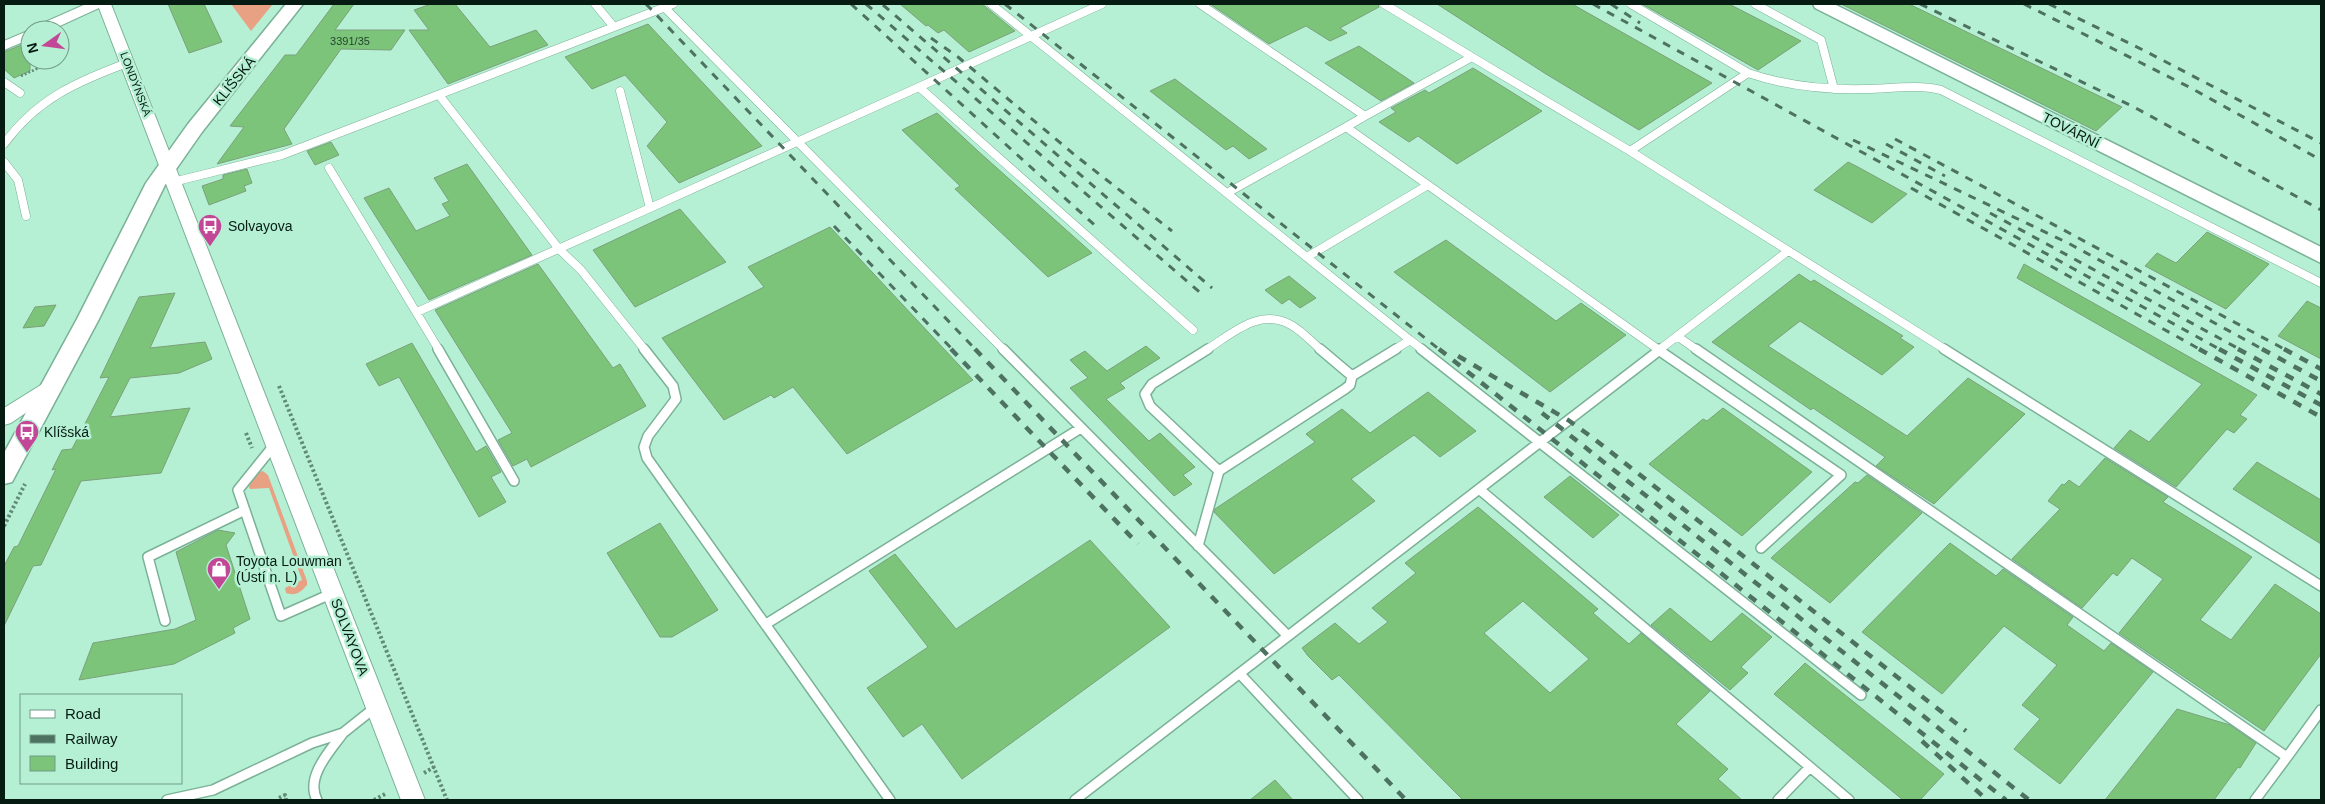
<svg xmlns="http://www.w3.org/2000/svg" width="2325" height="804" viewBox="0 0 2325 804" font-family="Arial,sans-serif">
<rect width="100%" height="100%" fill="#b6f0d4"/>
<path fill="#e8a183" d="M231 4H273L251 31Z
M263 471 268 475 307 581V585C300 593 296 596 286 593L285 588 302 580 269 488 250 489 247 482 255 473Z"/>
<path fill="#7bc47a" stroke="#7ba17a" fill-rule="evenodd" d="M168 4H204L222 42 189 53Z
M334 4H354L335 30H405L391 50 341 49 284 129 292 144 217 164 244 127 230 126 285 55H296Z
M431 4H455L490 47 536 30 548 45 448 84 409 30H429L414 10Z
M900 4H982L1015 31 969 52 944 30 938 33 928 25 926 26Z
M1210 4H1378L1379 7 1340 28 1347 33 1330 41 1306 26 1269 44Z
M1437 4H1572L1712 83 1639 130 1546 74Z
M1642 4H1729L1801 41 1758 70Z
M1841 4H1909L2122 107 2096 131Z
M648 24 719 100 762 146 679 183 647 146 667 122 625 75 592 89 565 57Z
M26 43 30 46V71L14 78 4 69V52Z
M1359 46 1414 83 1381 101 1325 63Z
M1473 68 1542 111 1457 164 1418 136 1409 142 1379 122 1396 112 1391 108 1425 90 1429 93Z
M1175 79 1267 149 1249 159 1233 146 1226 150 1150 91Z
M937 113 979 152 1092 253 1048 277 955 189 960 186 902 130Z
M331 142 339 155 315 165 307 151Z
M1848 162 1858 167 1907 194 1872 223 1814 190Z
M467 164 532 255 429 300 364 198 389 188 416 231 450 216 442 204 449 201 434 178Z
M247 169 252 183 244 186 246 191 209 205 202 186 223 179V175Z
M680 209 726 262 635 307 593 250Z
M830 227 973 380 847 454 793 387 774 398 771 395 724 420 662 338 764 287 748 267Z
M2207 232 2269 264 2226 309 2145 266 2157 253 2176 263Z
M1446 240 1556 321 1581 303 1626 335 1550 392 1394 272Z
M538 264 613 368 620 364 646 406 531 467 527 459 513 466 498 440 512 433 435 310Z
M2024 264 2257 395 2240 415 2247 419 2234 433 2227 429 2176 487 2114 448 2130 430 2149 442 2202 384 2017 278Z
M1799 274 1811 282 1814 280 1903 336 1900 338 1914 347 1882 375 1800 321 1768 346 1907 436 1968 378 2025 414 1934 504 1876 466 1885 457 1813 408 1811 410 1712 342Z
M1289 276 1316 298 1300 308 1289 299 1282 304 1265 290Z
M175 293 150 348 205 342 212 359 179 373 130 378 110 417 190 408 161 473 81 481 41 565 33 566 4 626V566L14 547 18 546 56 469 52 470 62 450 72 449 109 377 100 378 139 297Z
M2307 301 2321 308V359L2278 336Z
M56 305 44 326 23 328 35 307Z
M412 343 476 452 486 446 501 472 491 477 506 502 479 517 399 377 379 386 366 364Z
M1146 346 1160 358 1120 383 1125 388 1106 399 1149 441 1160 433 1195 467 1183 475 1192 484 1174 496 1070 388 1088 378 1070 360 1085 351 1107 371Z
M1428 392 1476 431 1440 457 1414 435 1351 479 1375 501 1274 574 1214 512 1215 509 1315 442 1306 434 1342 409 1370 433Z
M1723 408 1812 472 1742 536 1649 464 1703 419 1707 421Z
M2105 458 2168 497 2163 502 2252 557 2200 620 2231 640 2275 584 2321 614V654L2264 731 2119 633 2163 579 2132 558 2117 576 2113 573 2082 608 2012 559 2060 509 2048 501 2062 484 2064 485 2069 480 2079 487Z
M2257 462 2321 500V544L2233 489Z
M1867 475 1922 513 1830 603 1771 558 1855 482 1858 483Z
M1570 476 1619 515 1593 538 1544 497Z
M1478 507 1598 609 1593 613 1629 644 1641 633 1710 691 1676 724 1728 769 1718 779 1742 800H1463L1339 675 1332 680 1308 656 1302 648 1335 623 1359 644 1388 622 1372 608 1416 573 1405 563ZM1523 601 1589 659 1550 693 1484 633Z
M660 523 718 610 672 637H660L607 553Z
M218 530 235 533 226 545 250 619 233 628 235 633 174 664 79 680 93 643 175 629 196 620 176 552Z
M1090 540 1170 627 962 779 922 724 903 737 867 688 928 647 869 571 895 554 956 629Z
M1950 543 1996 576 2003 569 2073 617 2067 625 2104 651 2111 643 2153 672 2060 784 2014 749 2040 719 2022 705 2057 665 2004 626 1942 694 1862 632Z
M1670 608 1711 642 1742 613 1772 637 1741 667 1748 673 1730 690 1651 625Z
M1805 663 1944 774 1920 800H1903L1774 694Z
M2177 709 2230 725 2256 743 2240 768 2238 767 2214 800H2105Z
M1275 780 1293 800H1250Z"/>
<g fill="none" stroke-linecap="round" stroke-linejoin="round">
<defs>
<path id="service-far1" d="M595 4 614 27 673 4
M991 4 1410 340 1394 350
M1102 4 919 87 1193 330
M1200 4 1365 116 1472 57 1630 151 1946 350
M1384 4 1472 57
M1631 4 1748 73C1786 86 1825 90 1865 89 1890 89 1916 84 1941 90L2321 283
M1755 4 1821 40 1834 89
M664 7 1004 350
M4 82 20 93
M620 91 650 208 919 87
M439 95 559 249 581 270 645 350
M1365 116 1346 127 1428 185
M4 144C37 99 76 82 127 63
M1630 151 1748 73
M4 162 18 180 26 216
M329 168 439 350
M173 182 282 155 614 27
M1227 193 1346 127
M1307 257 1428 185 1659 350
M417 312 650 208
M1677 336 1697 350
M1410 340 1423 350
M1206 350C1232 334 1259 307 1291 325 1302 331 1312 342 1321 350
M1659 350 1788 251"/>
<path id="service" d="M438 349 514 481
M644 349 673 386 676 399 648 436 644 447 647 458 890 800
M1003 349 1288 636
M1208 349 1152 384 1145 394 1150 406 1219 471
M1320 349 1352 376 1396 349
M1421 349 1861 695
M1657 349 1841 475 1761 548
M1696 349 2287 757 2321 710
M1944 349 2321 586
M275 444 238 490 281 616 333 593
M1479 489 1810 767
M1198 546 1219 471 1345 389 1350 385 1352 376
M165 621 148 557 245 510
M766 624 1081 428
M1240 674 1358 800
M167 800 213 790 312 743 343 733 377 706
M317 800C305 777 330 751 343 733
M1075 800 1661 349
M1778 800 1810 767 1849 800
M2255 800 2287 757"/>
<path id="minor" d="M86 4H111L425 800H401L99 8 51 30H32L34 27Z
M30 30V39L4 50V41Z
M52 378 59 380 61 385 59 390 11 423 4 425V408Z"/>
<path id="tertiary" d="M286 4H303L202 132 165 185 99 319 12 482 4 484V453L77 319 146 183 188 124Z
M1813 4H1834L2321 247V263L1815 8Z"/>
</defs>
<use href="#service-far1" stroke="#7ab197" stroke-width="9"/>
<use href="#service" stroke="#7ab197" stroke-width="12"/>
<use href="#minor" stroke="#7ab197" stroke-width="2"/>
<use href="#tertiary" stroke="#7ab197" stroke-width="3"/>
<path stroke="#618a77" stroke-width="2.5" stroke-dasharray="2 2" stroke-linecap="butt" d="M21 76 52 62 50 60"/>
<path stroke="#618a77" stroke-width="4" stroke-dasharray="2.5 2.5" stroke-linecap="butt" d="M279 386 447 800
M246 433 252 448
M4 526 25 484
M424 773 434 767
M279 798 285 795 286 800
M374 800 387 793"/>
<use href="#service-far1" stroke="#fff" stroke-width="8"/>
<use href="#service" stroke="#fff" stroke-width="9"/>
<use href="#minor" fill="#fff" fill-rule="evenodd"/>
<use href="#tertiary" fill="#fff" fill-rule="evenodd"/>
<path stroke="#4e7261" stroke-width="3" stroke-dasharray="8 8" stroke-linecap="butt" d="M646 4 976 350
M851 4 1099 229
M866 4 1203 295
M1005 4 1440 350
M1593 4 2221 350
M1611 4 1640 23
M1920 4 2134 107 2321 210
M2024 4 2191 88 2321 160
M2049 4 2145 51 2321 143
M883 5 1212 288
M931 38 958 57 1076 156 1172 231
M1895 139 2286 350
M1853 140 2068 243 2264 350
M1886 144 1945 176
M1911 188 2201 350
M1990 213 2241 350
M834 226 953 350"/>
<path stroke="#4e7261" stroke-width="4.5" stroke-dasharray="9 9" stroke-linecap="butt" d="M951 349 1138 544
M975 349 1406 800
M1439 349 2006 800
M2199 349 2321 417
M2219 349 2321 405
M2238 349 2321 394
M2262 349 2321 381
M2284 349 2321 369
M1458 356 1568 420 1593 438 1966 731
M1542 413 2029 800
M1922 741 1987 800"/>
</g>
<defs>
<symbol id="bus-pin" viewBox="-11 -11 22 30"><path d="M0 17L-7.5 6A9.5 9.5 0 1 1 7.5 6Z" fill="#c24797" stroke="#b6f0d4"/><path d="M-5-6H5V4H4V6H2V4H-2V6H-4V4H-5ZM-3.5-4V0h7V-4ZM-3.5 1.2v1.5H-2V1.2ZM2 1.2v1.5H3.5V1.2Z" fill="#fff"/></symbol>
<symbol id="shop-pin" viewBox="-11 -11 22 30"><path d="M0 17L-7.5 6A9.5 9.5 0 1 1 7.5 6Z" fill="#c24797" stroke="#b6f0d4"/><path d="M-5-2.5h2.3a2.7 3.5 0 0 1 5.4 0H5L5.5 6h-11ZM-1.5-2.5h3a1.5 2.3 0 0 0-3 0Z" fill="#fff"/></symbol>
</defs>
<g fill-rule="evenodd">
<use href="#bus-pin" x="196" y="212" width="28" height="38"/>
<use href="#bus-pin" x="13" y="418" width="28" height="38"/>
<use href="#shop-pin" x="205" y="555" width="28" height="38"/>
</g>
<g text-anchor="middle" stroke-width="5" stroke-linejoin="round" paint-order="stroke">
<g font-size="11" fill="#23462d">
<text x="350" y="45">3391/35</text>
</g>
<g font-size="11" fill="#061c13" stroke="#b6f0d4">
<text transform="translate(136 84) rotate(69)" y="4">LONDÝNSKÁ</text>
</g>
<g font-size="14" fill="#061c13" stroke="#b6f0d4">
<text transform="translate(234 81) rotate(-51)" y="5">KLÍŠSKÁ</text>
<text transform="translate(2071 130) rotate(27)" y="5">TOVÁRNÍ</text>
<text transform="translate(350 637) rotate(69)" y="5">SOLVAYOVA</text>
</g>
<g font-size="14" fill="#061c13" stroke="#b6f0d4" text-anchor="start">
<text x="228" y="231">Solvayova</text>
<text x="44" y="437">Klíšská</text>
<text x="236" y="566">Toyota Louwman<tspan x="236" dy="16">(Ústí n. L)</tspan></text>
</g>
</g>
<rect width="2325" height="804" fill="none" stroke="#061c13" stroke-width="10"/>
<rect x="20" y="694" width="162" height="90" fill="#b6f0d4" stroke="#709b87"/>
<rect x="30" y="710" width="25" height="8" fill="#ffffff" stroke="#709b87"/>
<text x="65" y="719" font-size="15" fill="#061c13">Road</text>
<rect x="30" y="735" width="25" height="8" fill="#4e7261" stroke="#709b87"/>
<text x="65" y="744" font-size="15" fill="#061c13">Railway</text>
<rect x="30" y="756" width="25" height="15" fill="#7bc47a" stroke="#709b87"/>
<text x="65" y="769" font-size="15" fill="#061c13">Building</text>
<g transform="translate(45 45) rotate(256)"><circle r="24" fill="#b6f0d4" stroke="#709b87"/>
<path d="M0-4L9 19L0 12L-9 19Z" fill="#c24797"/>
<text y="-8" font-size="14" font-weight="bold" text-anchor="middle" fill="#061c13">N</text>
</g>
</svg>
